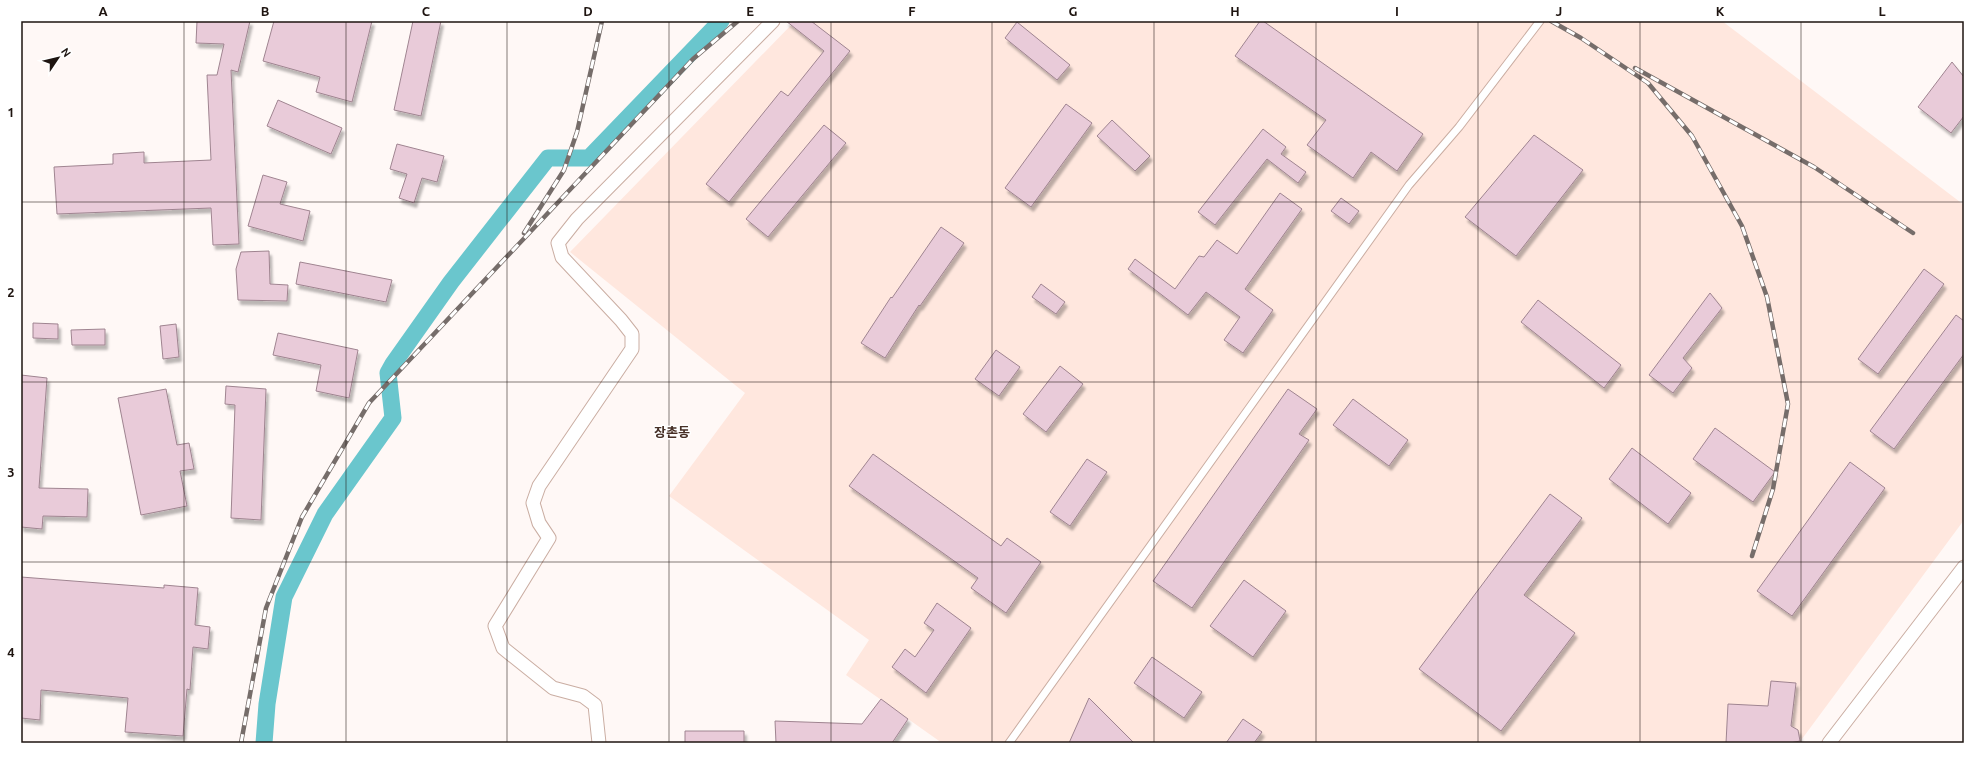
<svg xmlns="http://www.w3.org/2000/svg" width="1985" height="764" viewBox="0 0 1985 764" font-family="Ubuntu,'Noto Sans KR',sans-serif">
<defs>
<filter id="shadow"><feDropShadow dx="2.5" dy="4.5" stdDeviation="1" flood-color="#0004"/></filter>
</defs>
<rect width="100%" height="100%" fill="#fff8f6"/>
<path fill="#ffe7de" d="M795 21H1722L1964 205V520L1799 743H942L846 675 869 640 669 496 745 393 570 252Z"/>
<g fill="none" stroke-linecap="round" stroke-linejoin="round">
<path stroke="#6ac6cd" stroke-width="17" d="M264 743 267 704 284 597 325 514 393 418 388 373 393 364 451 282 548 158H589L721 21"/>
</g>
<path fill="#e9cbd9" stroke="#9f8490" filter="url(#shadow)" d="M197 21H250L238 72 231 70 239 244 213 245 211 208 57 214 54 167 113 164V154L144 152V163L211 160 207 75H217L224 44 196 43Z
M274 21H372L352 102 316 92 320 77 263 61Z
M413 21H441L421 116 394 110Z
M786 21H811L850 51 729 202 706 184 781 91 788 96 824 51Z
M1260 21H1263L1423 134 1397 171 1371 152 1353 178 1307 145 1326 120 1235 56Z
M1017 22 1070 65 1057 80 1005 38Z
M1952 62 1964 77V116L1951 133 1918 107Z
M278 100 342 128 331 154 267 126Z
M1066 104 1092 123 1031 207 1005 188Z
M1112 120 1150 156 1135 171 1097 136Z
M824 125 846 143 768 237 746 219Z
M1263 129 1286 147 1281 154 1306 172 1298 183 1267 159 1215 225 1198 212Z
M1534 135 1583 170 1516 256 1465 217Z
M397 144 444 156 437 182 422 178 414 203 399 198 407 174 390 169Z
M263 175 287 182 280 204 310 211 303 241 248 226Z
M1280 193 1302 209 1245 289 1273 310 1243 353 1224 340 1240 317 1206 292 1188 315 1128 269 1135 259 1175 289 1199 256 1204 257 1217 240 1237 254Z
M1341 198 1359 211 1349 224 1331 211Z
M941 227 964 243 920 306 919 305 885 358 861 343 891 297 892 298Z
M269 251 270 284 288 285 287 301 238 300 236 269 241 252Z
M300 262 392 280 386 302 296 284Z
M1924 269 1944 284 1878 374 1858 359Z
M1041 284 1065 302 1056 314 1032 297Z
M1710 293 1722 308 1683 358 1692 368 1673 393 1649 375Z
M1538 300 1621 365 1604 388 1521 322Z
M1956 315 1964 321V354L1894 449 1870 431Z
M33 323 58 324V339L33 338Z
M176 324 179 357 163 359 160 326Z
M105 329V345H72L71 330Z
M278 333 358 350 349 398 316 391 321 365 273 355Z
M996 350 1020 367 999 396 975 379Z
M1060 366 1083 384 1046 432 1023 414Z
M21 375 47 378 39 488 88 489 87 517 43 516 42 529 21 527Z
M226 386 266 389 261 520 231 518 235 405 225 404Z
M166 389 177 445 189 443 194 469 180 471 187 506 141 515 118 398Z
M1288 389 1317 409 1299 434 1309 440 1192 608 1153 581Z
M1353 399 1408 440 1389 466 1333 425Z
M1715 428 1775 472 1753 502 1693 459Z
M1632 448 1691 493 1668 524 1609 479Z
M873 454 1001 546 1007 538 1041 562 1006 613 971 588 978 578 849 486Z
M1087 459 1107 472 1070 526 1050 512Z
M1850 462 1885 488 1792 616 1757 591Z
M1550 494 1582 518 1524 595 1575 633 1501 731 1419 669Z
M21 577 164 588V585L198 588 195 625 210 627 208 649 193 647 190 690 187 689 183 736 125 732 128 698 41 690 40 720 21 718Z
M1244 580 1286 611 1253 657 1210 626Z
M937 603 971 628 926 693 892 667 905 649 915 657 934 630 924 623Z
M1152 657 1202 692 1184 718 1134 683Z
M1771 681 1796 683 1791 726 1798 730 1800 741 1790 743H1726L1728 704 1768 706Z
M1089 698 1134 743H1069Z
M881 699 908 719 892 743H776L775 721 862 724Z
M1243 719 1262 732 1254 743H1226Z
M685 731H744V743H685Z"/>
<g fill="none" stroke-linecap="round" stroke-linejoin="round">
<defs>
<path id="lane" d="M1009 743 1409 185 1459 127 1540 21"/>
<path id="street" d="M599 743 595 705 583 696 553 688 503 648 495 626 549 538 539 523 533 503 539 486 632 349V334L621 320 562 257 558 243 577 219 773 21
M1829 743 1964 567"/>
</defs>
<use href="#lane" stroke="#caada2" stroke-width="9"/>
<use href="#street" stroke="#caada2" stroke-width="15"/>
<use href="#lane" stroke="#fff" stroke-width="7"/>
<use href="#street" stroke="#fff" stroke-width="13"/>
<defs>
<path id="rail" d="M1551 21 1581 38 1648 83 1692 136 1742 226 1767 297 1788 404 1773 489 1752 556
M1635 68 1814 167 1913 233
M524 233 564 170 577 132 602 21
M241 743 266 608 302 517 369 403 693 59 738 21"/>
</defs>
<use href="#rail" stroke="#766d6a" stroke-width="4.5"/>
<use href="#rail" stroke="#fff" stroke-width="3" stroke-dasharray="9" stroke-linecap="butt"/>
</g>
<path fill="none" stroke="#1e1410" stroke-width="1" stroke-opacity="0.55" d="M184 21V743M346 21V743M507 21V743M669 21V743M831 21V743M992 21V743M1154 21V743M1316 21V743M1478 21V743M1640 21V743M1801 21V743M21 202H1964M21 382H1964M21 562H1964"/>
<g text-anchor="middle" stroke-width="3" stroke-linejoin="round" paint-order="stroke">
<g font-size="13" font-weight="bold" fill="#473027" stroke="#fff">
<text x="672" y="437">장촌동</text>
</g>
</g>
<rect width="1985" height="764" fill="none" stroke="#ffffff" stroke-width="44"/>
<g transform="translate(58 58) rotate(55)" stroke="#ffffff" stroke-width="3" paint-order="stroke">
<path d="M0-3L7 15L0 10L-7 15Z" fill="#1e1410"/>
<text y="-6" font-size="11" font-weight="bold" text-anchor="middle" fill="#1e1410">N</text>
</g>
<rect x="22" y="22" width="1941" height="720" fill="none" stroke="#1e1410" stroke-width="1.5"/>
<g font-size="13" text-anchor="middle" font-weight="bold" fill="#1e1410">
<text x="103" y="16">A</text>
<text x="265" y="16">B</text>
<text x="426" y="16">C</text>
<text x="588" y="16">D</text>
<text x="750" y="16">E</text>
<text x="912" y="16">F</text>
<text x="1073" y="16">G</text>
<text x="1235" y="16">H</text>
<text x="1397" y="16">I</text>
<text x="1559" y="16">J</text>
<text x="1720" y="16">K</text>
<text x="1882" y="16">L</text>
<text x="11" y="117">1</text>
<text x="11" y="297">2</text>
<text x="11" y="477">3</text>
<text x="11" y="657">4</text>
</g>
</svg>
